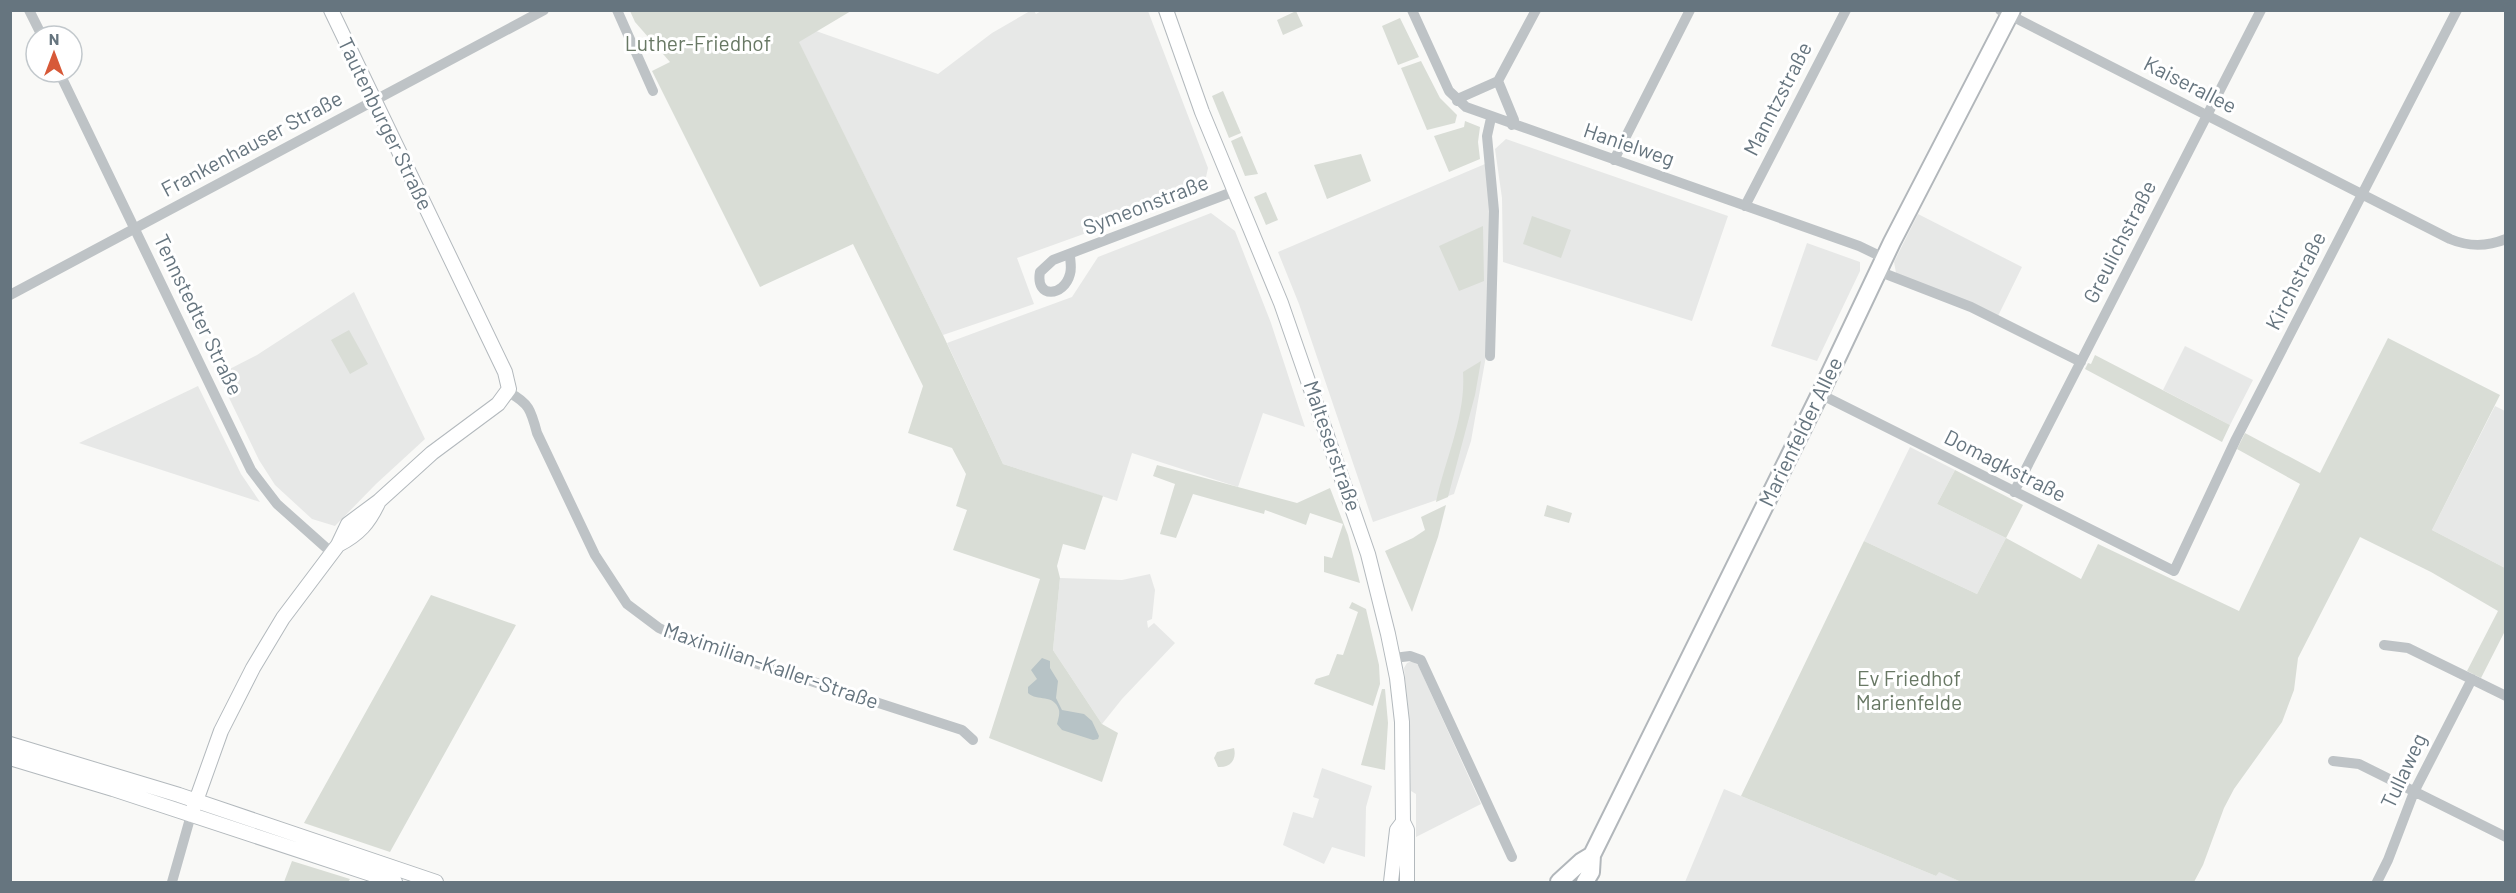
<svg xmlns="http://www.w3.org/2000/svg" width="2516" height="893" viewBox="0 0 2516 893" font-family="Barlow,sans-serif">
<rect width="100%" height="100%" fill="#f9f9f7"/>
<path fill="#e7e8e7" d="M1043 10 1148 11 1208 168 1203 191 1017 258 1034 304 943 335 798 41 816 31 938 74 992 33 1030 11H1034L1036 14Z
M1506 139 1728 216 1692 321 1503 262 1502 198 1495 149Z
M1485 164 1490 214 1486 356 1471 441 1454 494 1373 522 1299 304 1278 252Z
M1211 213 1235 231 1271 323 1305 427 1263 413 1238 487 1132 453 1117 501 1003 464 947 343 1072 297 1098 257Z
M1918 214 2022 267 1998 316 1896 273 1894 262Z
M1807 243 1860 262V271L1817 361 1771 346Z
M354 292 425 439 376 484 335 526 312 519 275 485 259 460 218 375 257 355Z
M2185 346 2253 380 2230 425 2163 390Z
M198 386 241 474 260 502 79 443Z
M2495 406 2505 411V568L2432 530Z
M1910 447 1955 470 1937 504 2006 538 1977 594 1864 541Z
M1150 574 1155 590 1152 619 1147 621 1148 628 1154 623 1175 643 1122 699 1102 724 1053 650 1060 578 1122 580Z
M1412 661 1418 665 1481 804 1416 837V794L1411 791 1410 730 1404 668 1407 663Z
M1322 768 1372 786 1366 807 1365 857 1332 847 1324 864 1283 845 1293 812 1313 818 1319 799 1313 797Z
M1724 789 1936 876 1938 871 1961 882H1685Z"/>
<path fill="#d9ddd6" d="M630 11H851L799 42 943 335 1003 464 1103 496 1085 550 1063 544 1057 566 1060 578 1053 650 1102 724 1118 733 1102 782 989 738 1040 579 953 550 967 510 956 506 966 474 952 448 908 433 923 386 853 244 760 287 652 71 670 62 635 22Z
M1296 11 1303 26 1283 35 1277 20Z
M1400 18 1419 57 1398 65 1382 26Z
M1421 61 1440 98 1457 115 1455 123 1427 130 1401 68Z
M1223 91 1241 133 1229 138 1212 96Z
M1465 121 1480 127 1478 142 1480 159 1449 172 1434 136 1464 127Z
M1242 136 1258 174 1245 176 1231 141Z
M1361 154 1371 181 1327 199 1314 165Z
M1266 192 1278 220 1266 225 1254 197Z
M1532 216 1571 230 1561 258 1523 244Z
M1483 226 1484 281 1459 291 1439 246Z
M349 330 368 364 350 374 331 340Z
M2388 338 2500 395 2432 530 2505 568V631L2481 678 2467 671 2498 611 2431 572 2360 537 2298 658 2294 690 2282 722 2234 789 2224 808 2203 865 2194 882H1961L1939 872 1936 876 1741 796 1864 541 1977 594 2006 538 1937 504 1955 470 2023 505 2006 538 2081 579 2098 544 2239 611 2300 484 2237 449 2245 433 2320 473Z
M2095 355 2230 425 2222 442 2085 369 2088 363 2091 364Z
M1481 361 1475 395 1448 497 1436 502C1445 459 1466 417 1463 372Z
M1157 465 1297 503 1330 488 1348 535 1360 583 1324 572V556L1332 558 1343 524 1310 513 1306 525 1265 510 1264 514 1193 494 1176 538 1160 534 1175 484 1153 476Z
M1446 505 1438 537 1412 612 1385 551 1413 538 1425 530 1421 517Z
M1547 505 1572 513 1569 523 1544 516Z
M431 595 516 625 390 852 304 823Z
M1352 602 1366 609 1379 665 1380 684 1373 706 1314 684 1316 679 1329 675 1337 654 1343 655 1358 612 1349 608Z
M1382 689H1385L1388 723 1385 770 1361 765Z
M1234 748C1237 760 1230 768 1218 767L1214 758 1217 752Z
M292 861 350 879 348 882H284Z"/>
<path fill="#b7c3c6" d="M1042 658 1050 661V668L1058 681 1056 698 1062 710 1084 714 1092 721 1099 736 1098 739 1093 740 1062 730 1057 724C1058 720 1060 714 1059 710 1054 693 1037 702 1028 693V687L1037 679 1031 670Z"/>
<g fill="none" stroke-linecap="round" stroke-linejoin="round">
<defs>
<path id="secondary" d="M1166 10 1202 112 1281 303 1368 554 1388 634 1397 678 1402 722 1403 822 1407 830V882
M338 545C359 534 369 523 379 501
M10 744 179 795 436 882
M10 758 113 789 395 882
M191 815 221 731 253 668 283 618 338 545 348 524 379 501 432 453 498 404 509 389 505 372 331 10
M1391 882 1397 830 1403 822"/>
<path id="primary" d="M1559 882 1582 861 1592 855
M1585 882 1591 872 1592 855 1820 394 1892 242 2012 10"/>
</defs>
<use href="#secondary" stroke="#b3b9bd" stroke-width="16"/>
<use href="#primary" stroke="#b2b7bb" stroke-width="20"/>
<path stroke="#bec3c6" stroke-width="10" d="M29 10 42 36
M617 10 653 91
M1412 10 1449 91 1466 107 1859 246 1884 258
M2000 10 2450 239C2469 247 2486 247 2506 239
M59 72 251 470 277 504 332 553
M1498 81 1514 120 1512 125
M1457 101 1462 97 1498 81 1536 10
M1614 160 1690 10
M1745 206 1846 10
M1070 254C1070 261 1072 268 1070 274 1064 297 1035 299 1040 272L1053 260 1235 191
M1878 271 1971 307 2081 362
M10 295 544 10
M1490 356 1494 211 1487 136 1491 118
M508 392C529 403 531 410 537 433L595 555 627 604 659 628 687 641 962 730 973 740
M1820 394 2174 571 2236 439 2457 10
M2014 492 2261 10
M2384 645 2408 648 2506 696
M1394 658 1410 656 1421 660 1512 857
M2333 761 2359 764 2506 837
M172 882 191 815
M2377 882 2388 860 2414 792 2472 679"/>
<use href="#secondary" stroke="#fff" stroke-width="14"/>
<use href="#primary" stroke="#fff" stroke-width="16"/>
</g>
<g text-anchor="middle" stroke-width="6" stroke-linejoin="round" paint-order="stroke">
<g font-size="21" fill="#687864" stroke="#fff">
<text x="698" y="51">Luther-Friedhof</text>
<text x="1909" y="686">Ev Friedhof<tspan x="1909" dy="24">Marienfelde</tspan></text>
</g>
<g font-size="21" fill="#66757f" stroke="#fff">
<text transform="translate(2190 85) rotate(27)" y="7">Kaiserallee</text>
<text transform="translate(1778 99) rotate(-63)" y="7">Manntzstraße</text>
<text transform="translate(385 124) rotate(64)" y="7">Tautenburger Straße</text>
<text transform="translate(252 144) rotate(-28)" y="7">Frankenhauser Straße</text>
<text transform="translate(1629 145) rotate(19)" y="7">Hanielweg</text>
<text transform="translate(1146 205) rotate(-21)" y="7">Symeonstraße</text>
<text transform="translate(2120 242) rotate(-63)" y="7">Greulichstraße</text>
<text transform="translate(2296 281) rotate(-63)" y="7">Kirchstraße</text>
<text transform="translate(198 315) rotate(64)" y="7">Tennstedter Straße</text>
<text transform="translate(1801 432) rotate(-64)" y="7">Marienfelder Allee</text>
<text transform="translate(1332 446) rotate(71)" y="7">Malteserstraße</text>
<text transform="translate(2005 466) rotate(27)" y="7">Domagkstraße</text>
<text transform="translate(771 666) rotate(19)" y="7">Maximilian-Kaller-Straße</text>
<text transform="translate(2404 771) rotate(-65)" y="7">Tullaweg</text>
</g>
</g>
<rect width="2516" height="893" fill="none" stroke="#66757f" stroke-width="24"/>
<g transform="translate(54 54)"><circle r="28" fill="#ffffff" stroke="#c2c8cc" stroke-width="1.5"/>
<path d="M0-4.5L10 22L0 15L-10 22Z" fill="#d75938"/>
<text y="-9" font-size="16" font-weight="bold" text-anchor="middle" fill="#66757f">N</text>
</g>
</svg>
